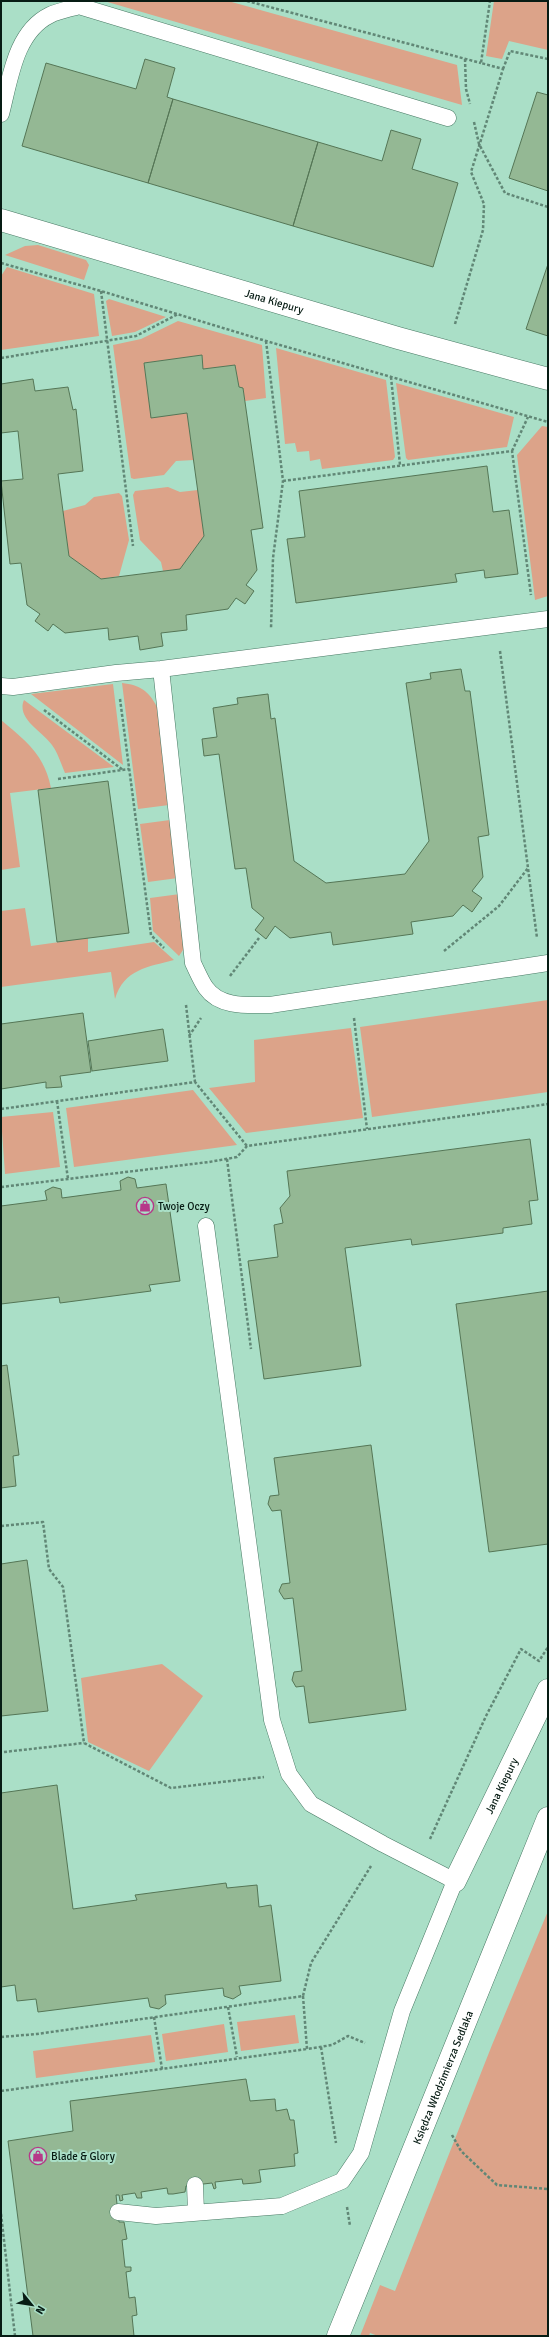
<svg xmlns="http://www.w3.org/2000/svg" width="549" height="2337" viewBox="0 0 549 2337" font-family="Signika,sans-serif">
<rect width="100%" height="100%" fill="#aadfc7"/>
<path fill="#dca389" d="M104 1H228L457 65 462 105Z
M494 1H548V50L509 41 502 59 486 56Z
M38 245 86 260 89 265 84 280 5 255 25 246Z
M7 267 94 294 99 336 1 350V276Z
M109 299 166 317 135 332 112 336 106 301Z
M178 321 262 345 266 398 245 401 243 388 239 387 235 365 203 369 202 355 144 363 151 417 187 413 194 460 176 461 164 475 134 479 131 478 113 345 141 339Z
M276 348 386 380 395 457 393 460 322 469 320 459 310 461 309 451 297 452 295 443 285 444Z
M396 383 514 417 507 447 408 460 406 458Z
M542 426 548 427V596L535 600 517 455Z
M168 487 180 492 198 490 204 536 180 569 163 571 161 562 140 540 133 495 135 491Z
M119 493 122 496 129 540 119 576 101 579 69 556 63 511 85 505 94 497Z
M122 683C140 685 149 691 157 707L169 805 138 809Z
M113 684 123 765 31 694Z
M24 700 114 767 65 773C61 764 58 753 52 745 42 731 16 719 24 700Z
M1 720C26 741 44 754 51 788L10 793 20 867 1 870Z
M170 820 178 878 148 882 140 824Z
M180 894 187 944 179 956 153 931 150 898Z
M25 908 31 946 88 938V952L154 942 174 960C148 967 124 969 115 999L111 972 1 987V911Z
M548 1000V1092L372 1117 360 1027Z
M351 1028 363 1118 246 1133 209 1088 255 1082 254 1040Z
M193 1090 237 1145 74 1167 66 1108Z
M53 1112 60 1167 5 1174 1 1117Z
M162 1664 203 1696 149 1771 88 1742 81 1678Z
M548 1911V2336H378L370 2333 369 2336H360L380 2285 395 2291 492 2045Z
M295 2015 299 2043 241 2051 237 2022Z
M224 2024 228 2052 166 2061 162 2034Z
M151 2035 155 2062 36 2078 33 2051Z"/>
<path fill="#94b894" stroke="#557656" d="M145 59 175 68 167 97 173 99 148 183 22 146 46 63 136 89Z
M537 92 548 95V191L509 178Z
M173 99 318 142 293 226 148 183Z
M391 130 421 139 412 169 458 183 433 267 293 226 318 142 382 161Z
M548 264V336L526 329Z
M202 355 203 369 235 365 239 387 243 388 263 528 251 530 257 570 246 585 254 591 245 604 236 598 228 609 186 615 187 630 161 633 163 646 140 650 138 636 109 640 108 628 65 633 53 624 48 631 35 621 40 614 27 605 21 563 10 564 1 481 23 479 18 431 1 433V384L33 379 35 391 68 387 73 410 76 409 83 471 58 474 69 556 101 579 180 569 204 536 187 413 151 418 144 363Z
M487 466 493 512 509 510 518 574 485 578 484 570 455 574 457 582 296 603 287 539 305 537 299 491Z
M461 669 465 691H470L489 835 478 837 483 877 472 891 482 898 472 912 463 905 453 916 411 922 413 934 333 945 331 932 290 938 275 926 266 939 255 930 264 918 252 908 246 868 235 869 219 754 204 756 202 739 217 737 213 708 238 704 237 698 268 694 271 719 275 718 294 861 326 883 405 874 429 841 406 683 431 679 430 673Z
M108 781 129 933 57 942 38 790Z
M83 1013 91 1072 60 1076 62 1087 46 1088V1082L1 1089V1024Z
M163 1029 168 1061 92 1071 88 1041Z
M530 1139 538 1200 529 1201 532 1224 503 1228V1233L412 1245 411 1239 345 1248 361 1366 264 1379 248 1261 278 1257 274 1225 283 1223 280 1208 290 1196 287 1171Z
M128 1177 135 1179 137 1188 166 1184 180 1281 149 1285 151 1291 60 1303 59 1297 1 1304V1206L47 1200 45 1191 53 1187 61 1189 62 1198 121 1190 120 1181Z
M548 1291V1544L489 1552 456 1304Z
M7 1365 19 1455 13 1456 16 1486 1 1488V1366Z
M371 1445 406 1710 309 1723 304 1686 296 1687 292 1680 294 1672 302 1671 293 1598 284 1599 279 1591 282 1584 290 1583 281 1510 272 1511 268 1504 270 1496 279 1495 274 1458Z
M27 1560 48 1711 1 1716V1564Z
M57 1785 73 1909 137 1900 135 1895 226 1883 227 1888 257 1885 259 1907 271 1905 281 1981 239 1986 241 1994 233 1999 224 1996 223 1988 165 1995 166 2004 159 2009 150 2007 148 1998 38 2012 36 1999 17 2001 15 1985 1 1987V1793Z
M246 2079 250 2101 275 2099 276 2111 287 2109 290 2120H294L298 2153 294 2154 295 2166 259 2170 261 2182 255 2183 243 2184 242 2179 215 2182 216 2188 214 2189 212 2183 186 2186 185 2192 173 2194H168L167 2188 141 2192 142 2198H137L135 2193 122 2195 123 2200 120 2201 119 2195H116L119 2222H124L127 2239 122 2240 125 2267H131V2271L126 2272 129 2298 135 2297 137 2315 132 2316 134 2336H33L8 2141 73 2131 70 2101Z"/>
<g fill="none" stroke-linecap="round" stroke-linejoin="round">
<defs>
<path id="service" d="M1 114C10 80 15 32 50 15 58 11 69 9 79 6L448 118
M161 669 193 963C197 971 201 981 206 988 220 1008 249 1005 270 1005L548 963
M1 686 13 687 116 673 161 669 548 619
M195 2185 196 2212
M118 2212 156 2216 282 2206 342 2181 361 2153 402 2011 455 1881 383 1844 311 1804 289 1774 272 1720 206 1226"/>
<g id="minor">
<path id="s1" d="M1 220 398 338 548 379"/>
<path id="s2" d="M455 1881 548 1690"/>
<path id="s3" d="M338 2336 548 1818"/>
</g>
</defs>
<use href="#service" stroke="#487964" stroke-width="17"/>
<use href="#minor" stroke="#487964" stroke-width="23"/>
<path stroke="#618776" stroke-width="2.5" stroke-dasharray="3 2" stroke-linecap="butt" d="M247 1 481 63
M465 59 466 89 470 104
M503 69 510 51 548 59
M474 122 479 144 505 193 548 207
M1 263 101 291 266 341 548 422
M101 291 133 546
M455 324 483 230 484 204 471 172 503 69 481 63 490 1
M266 341 283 481 273 558 271 629
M1 358 136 336 178 314
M391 377 400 465
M512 451 528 417
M283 481 512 451 531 595
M500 651 537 938
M120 699 151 935 164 948
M44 710 123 770
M58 779 129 769
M444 951 499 906 528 868
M230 976 259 938
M186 1005 195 1082
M354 1018 367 1129
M189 1036 201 1018
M57 1101 68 1179
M1 1109 195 1082 247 1146
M227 1159 251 1349
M1 1187 209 1162 237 1157 247 1146 548 1104
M1 1526 43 1522 49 1569 63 1587 84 1743 171 1788 264 1777
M4 1752 84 1743
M430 1839 486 1716 521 1649 539 1661 548 1647
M303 1996 307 2049 332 2045 348 2036 365 2043
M228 2007 237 2057
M154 2017 162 2069
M1 2037 37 2034 303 1996 311 1963 371 1866
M321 2047 336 2143
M1 2091 307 2049
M452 2135 461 2151 497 2185 548 2189
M347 2207 350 2226
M1 2214 15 2336"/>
<use href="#service" stroke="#fff" stroke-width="16"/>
<use href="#minor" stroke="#fff" stroke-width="22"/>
</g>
<defs>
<symbol id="shop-ring" viewBox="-11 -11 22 22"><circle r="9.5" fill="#aadfc7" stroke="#b63989" stroke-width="1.5"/><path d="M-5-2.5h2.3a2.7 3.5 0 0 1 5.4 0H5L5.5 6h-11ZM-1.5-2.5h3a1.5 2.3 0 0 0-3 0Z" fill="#b63989"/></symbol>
</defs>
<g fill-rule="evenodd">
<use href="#shop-ring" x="135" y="1196" width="20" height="20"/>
<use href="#shop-ring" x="28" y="2146" width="20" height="20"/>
</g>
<g text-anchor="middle" stroke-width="4" stroke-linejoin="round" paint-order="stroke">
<g font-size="11" fill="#071c14" stroke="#aadfc7">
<text dy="4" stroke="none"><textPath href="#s1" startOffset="285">Jana Kiepury</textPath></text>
<text dy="4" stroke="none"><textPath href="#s2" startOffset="106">Jana Kiepury</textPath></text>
<text dy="4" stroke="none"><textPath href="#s3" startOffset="279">Księdza Włodzimierza Sedlaka</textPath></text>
</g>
<g font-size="11" fill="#071c14" stroke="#aadfc7" text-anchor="start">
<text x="158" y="1210">Twoje Oczy</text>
<text x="51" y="2160">Blade &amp; Glory</text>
</g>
</g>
<rect width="549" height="2337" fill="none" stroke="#071c14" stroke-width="4"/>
<g transform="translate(32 2305) rotate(120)" stroke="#aadfc7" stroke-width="3" paint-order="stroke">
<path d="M0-3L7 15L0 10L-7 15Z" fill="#071c14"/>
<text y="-6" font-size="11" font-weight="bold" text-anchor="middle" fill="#071c14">N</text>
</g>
</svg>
